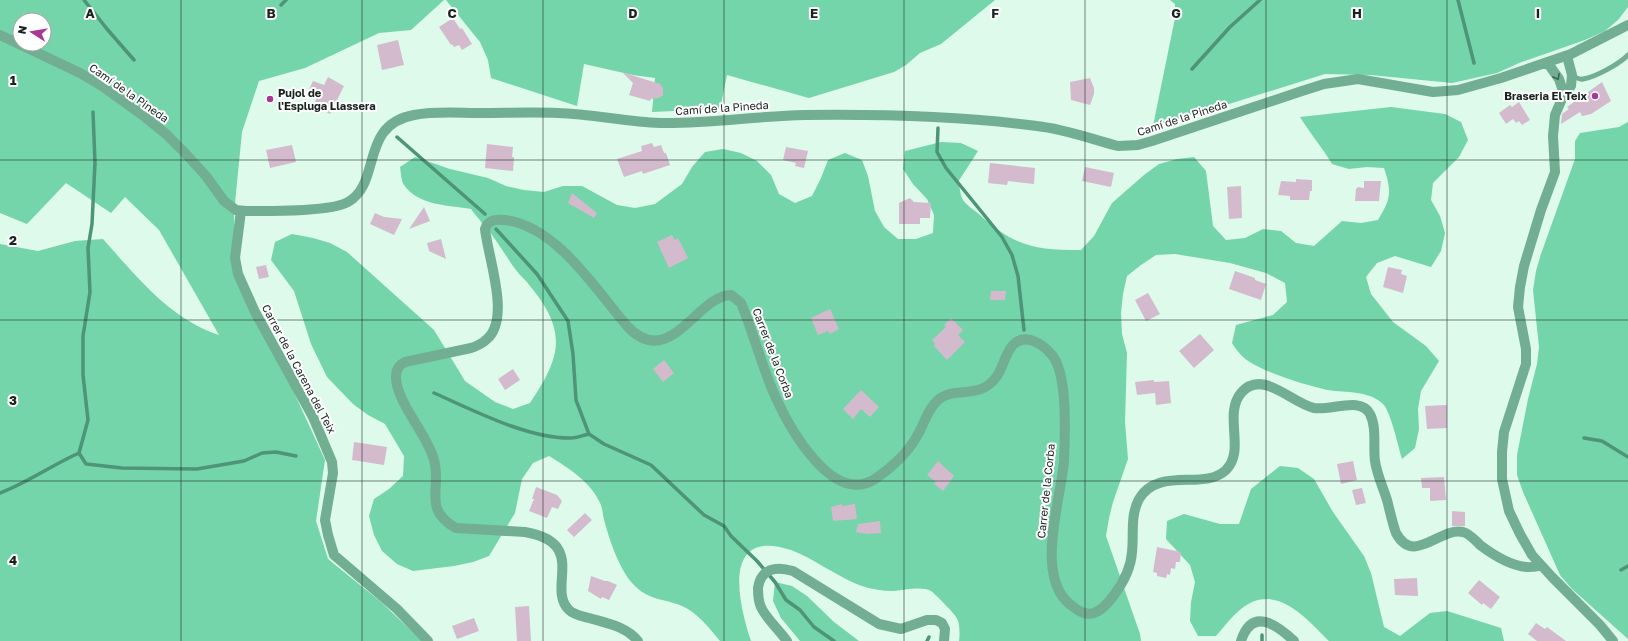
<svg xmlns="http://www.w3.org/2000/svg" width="1628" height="641" viewBox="0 0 1628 641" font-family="'Golos Text',sans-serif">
<rect width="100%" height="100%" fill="#ddfaeb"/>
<path fill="#74d4aa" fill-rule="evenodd" d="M0 0H444L411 30 379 33 305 68 259 81 242 132 234 213 235 264 325 460 316 521 328 559 381 602 422 641H0V244L38 251 75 241 103 239C136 276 170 319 219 335L159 230 125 197 111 213 66 183 27 224 0 213ZM20 20H44V44H20Z
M446 0H995L941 44 920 53 906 65 894 72 809 98 727 75 720 109 652 112 655 78 633 75 584 64 577 106 491 78 488 60 480 42Z
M1170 0H1628V7L1618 20 1605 31 1585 40 1519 63 1497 73 1452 83 1371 75 1325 74 1229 104 1153 126 1175 18V4Z
M1391 107 1445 114 1461 122 1468 140 1459 157 1433 183 1431 200 1440 216 1445 233 1441 251 1431 267 1395 256 1377 263 1366 277 1371 294 1393 322 1426 346 1439 361 1421 391 1418 409 1419 429 1415 448 1402 459C1398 446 1391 412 1383 404 1368 390 1347 393 1328 390 1308 386 1258 371 1243 357 1239 353 1235 348 1232 343L1236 325 1273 315 1287 302 1285 283 1266 273 1230 263 1175 254 1156 255 1141 265 1127 276 1123 294 1121 313 1122 334 1127 353 1125 422 1128 459 1113 502 1109 518 1106 536 1140 634 1141 641H959C960 635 960 622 956 617 954 613 934 593 931 591 922 586 904 590 894 591 882 591 870 589 859 585 836 576 813 558 791 550 721 527 738 602 751 641H720C709 628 698 613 682 606 663 598 649 601 633 584 620 570 610 542 605 523 603 518 603 511 601 505 592 483 569 468 549 456L533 463 522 479 515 513 489 556 473 562 454 566 413 571 397 564 382 551 374 535 369 516 374 499 389 489 403 476 404 456 385 424 368 415 353 404 327 377 311 344 294 291 271 260 275 242 292 234 313 238 330 243 347 252 434 330 465 381 495 402 513 409 530 403C561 357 568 332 530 286 526 280 520 276 516 270 509 261 504 252 497 242 490 231 479 220 471 209 448 205 419 206 404 185 401 181 401 172 400 167L415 157 450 169 488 178 506 186 524 190 544 192 563 186H582L617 205 635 208 655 204 682 184 692 167 705 152 723 149 741 153 757 161 771 175 779 194 795 203 812 196 821 178 828 160 845 153 862 160 868 176 875 211 884 227 898 239H916L933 233 934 215 927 199 913 184 903 169 905 151 941 142 961 143 978 151 958 182C960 187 960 195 963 200 967 206 976 211 981 216 1015 247 1037 250 1081 250L1094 236 1112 203 1144 175 1159 164 1177 159 1194 157 1206 171 1213 226 1226 240 1245 238 1263 229 1281 231 1296 243 1314 246 1342 221 1361 223 1378 220C1391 199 1392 192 1384 168L1367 167 1349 169 1332 164C1322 147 1310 133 1300 117Z
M1628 122V639L1572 589 1560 575 1523 492 1517 475V455L1528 399 1537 364 1539 347 1533 290 1536 271 1541 254 1575 159V141L1580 133 1619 127Z
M1280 466 1298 468 1314 479 1333 512 1364 556 1371 573 1384 627 1400 636 1430 613 1447 611 1501 628 1504 641H1329C1306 618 1275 581 1241 609 1232 616 1224 627 1216 636H1198L1190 621 1191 602 1195 582 1190 565 1166 539 1167 521 1184 514 1220 524H1239L1251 489Z
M775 582 792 586 807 596 834 622 859 641H800L781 618 773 601Z"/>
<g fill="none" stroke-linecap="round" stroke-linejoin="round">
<path stroke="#4e9476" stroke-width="3.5" d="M84 0 107 29 134 60
M1458 0 1474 63
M281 5 286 0
M1192 69 1230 27 1260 0
M938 128 937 152 946 168 1002 237 1012 255 1018 276 1024 330
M397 137 485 214
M496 229 537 274 568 321 573 354 576 400 589 434 604 444 651 465 704 515 724 526 731 536 757 561 775 582 786 600 800 610 814 627 834 641
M434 393C473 410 528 439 571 438 577 438 583 435 589 434
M1584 438 1602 441 1628 457
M79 453 86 464 122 468 197 469 244 461 262 453 276 452 296 456
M0 493C27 483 52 465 79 453L88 420 83 375V336L90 292 88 248 92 224 95 163 93 112
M1621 570 1628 566
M927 641 929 637
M1262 641V635"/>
</g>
<path fill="#d3bbcd" d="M453 18 460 29 462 28 472 44 462 50 459 45 454 47 452 44 451 45 439 27Z
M398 40 404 65 382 70 377 45Z
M622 72 660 84 663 88V95L659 98 651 99 650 101 629 95 633 83Z
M328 77 344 86 330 114 313 105 318 96 308 92 313 81 324 85Z
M1090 78 1094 88V94L1090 105 1071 100 1070 82Z
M1602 82 1611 101 1591 114 1582 116 1580 112 1561 124 1562 114 1569 109 1567 107Z
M1519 102 1530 120 1522 125 1519 121 1516 123 1513 119 1506 124 1499 113 1510 105 1512 107Z
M652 143 654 147 661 145 664 153H666L670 165 643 174 642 171 624 177 617 159 642 151 641 146Z
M487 144 513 147 512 157H514L513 171 485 168Z
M292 145 296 162 270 168 266 150Z
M786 147 808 151 804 168 795 166 796 163 783 160Z
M990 163 1035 168 1034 184 1008 181 1007 185 988 183Z
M1085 167 1114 173 1111 187 1082 181Z
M1296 179 1312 180V191H1310L1309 200H1290V196L1278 195 1281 181 1296 182Z
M1364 181H1381L1379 201H1355L1356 189 1358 187 1364 188Z
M1241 186 1242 218 1229 219 1227 187Z
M572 193 597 213 594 218 568 203Z
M910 198 914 202 931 203 930 218H920V224H899V203Z
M424 207 430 221 409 229Z
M375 213 384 217 402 219 394 235 370 224Z
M672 235 675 240 678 238 688 258 669 268 657 242Z
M441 239 446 259 429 251 427 243Z
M266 265 269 277 259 279 256 267Z
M1388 267 1402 270 1401 274 1407 276 1403 293 1383 287Z
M1235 271 1255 278V280L1266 284 1261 300 1229 289Z
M991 291H1006L1005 300H990Z
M1148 293 1160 314 1146 321 1135 300Z
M830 309 839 329 830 334 828 331 818 335 811 318Z
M951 318 963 330 958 335 965 342 947 360 934 346 935 344 932 340 946 327 944 325Z
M1200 334 1214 350 1194 368 1179 351Z
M664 360 674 373 663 382 653 369Z
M513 369 520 380 505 390 498 379Z
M1154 380V382L1169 381 1171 403 1156 405 1155 393 1137 395 1135 382Z
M861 390 879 407 870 417 861 409 853 419 843 409Z
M1447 405V428L1427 429 1425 406Z
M354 442 387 447 384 465 352 460Z
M938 461 954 476 943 491 934 484 936 482 927 475Z
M1353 461 1357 480 1341 484 1337 464Z
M1444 477 1446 500 1430 501V488H1422L1421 478Z
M536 487 557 495 562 501 558 509 552 507 547 518 529 511 534 499H532Z
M1362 488 1366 503 1356 505 1352 490Z
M842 504V506L855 504 857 519 833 521 831 507Z
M1452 511 1465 512V526H1452Z
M585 513 592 520 574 537 567 530Z
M880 521 881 533 867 534 856 532 858 524Z
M1157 547 1181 552 1180 562H1176L1175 569 1171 568 1170 575 1167 574 1166 578 1157 576V573L1153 572Z
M591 576 605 581H608L617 585 609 600 602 597 601 599 588 591Z
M1417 578 1418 596 1395 595 1394 579Z
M1479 580 1500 597 1491 609 1483 603 1482 605 1468 593Z
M529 606 531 641H517L515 607Z
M474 618 479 631 457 639 452 626Z
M1536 623 1545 629 1547 627 1566 641H1537L1528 634Z"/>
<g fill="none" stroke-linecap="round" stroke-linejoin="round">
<path stroke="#71ae92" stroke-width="5" d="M1572 75C1575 77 1579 80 1583 79 1596 77 1619 64 1628 55"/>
<path stroke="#71ae92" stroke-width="10" d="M0 35 80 73 102 86 145 117 166 134 185 153 206 176 224 201 236 210 246 211C268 211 331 212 348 202 382 183 359 125 414 115 435 111 458 113 479 113 506 113 532 112 558 113 593 114 626 122 660 123 708 124 756 116 805 115 881 114 961 116 1037 126 1065 129 1091 139 1118 146L1138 145 1152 141 1302 91 1324 84 1358 79 1433 92 1458 90 1501 78 1571 54 1628 25
M1567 56 1572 75 1571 86 1564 94 1555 115 1553 136 1555 172 1541 210 1524 266 1520 287 1518 307 1526 349V364L1504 432 1502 452V479L1509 511 1520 534 1532 555 1552 577 1600 625 1613 641
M1547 62 1559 79 1564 94
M241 211 235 258 238 274 255 312 313 417 332 462 333 473 325 520 328 535 334 555 397 609 428 641
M638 641C626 626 606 623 589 618 582 616 574 615 569 610 546 588 589 543 525 532L456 528C422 509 442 488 434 460 428 435 395 401 396 376 396 369 399 365 405 362L471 348C477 346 483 343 487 339 511 318 488 258 485 229 488 220 495 219 504 220 556 225 596 290 627 326 670 372 697 295 731 295L741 303C754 334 762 368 776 398 790 429 833 506 875 479 890 469 908 453 917 436 924 425 927 410 937 401 954 384 979 402 997 376 1003 367 1005 355 1012 346 1024 332 1042 343 1052 355 1068 374 1065 436 1064 461 1061 501 1032 582 1075 608 1080 612 1087 615 1094 613 1102 610 1109 602 1114 595 1123 583 1131 568 1132 552 1134 534 1130 516 1139 499 1159 466 1204 491 1226 470 1246 450 1223 415 1241 393 1262 368 1291 403 1314 408 1331 411 1361 396 1370 414 1377 428 1373 446 1375 461 1377 475 1383 487 1387 500 1390 511 1392 522 1396 533 1414 566 1439 527 1463 532 1470 534 1475 540 1480 545 1496 557 1521 573 1541 565
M787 641C780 631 765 617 761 607 758 601 758 594 758 588 761 568 776 566 793 571L879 624 901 629 927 620H936L942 623 945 629 944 641
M1241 641C1252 607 1276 624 1294 641"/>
</g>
<defs><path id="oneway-chevron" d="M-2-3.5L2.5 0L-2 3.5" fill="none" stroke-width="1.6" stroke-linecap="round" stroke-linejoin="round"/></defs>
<use stroke="#406252" href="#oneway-chevron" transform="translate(1557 77) rotate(61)"/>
<path fill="none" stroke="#18231e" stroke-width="1" stroke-opacity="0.55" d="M181 0V641M362 0V641M543 0V641M724 0V641M904 0V641M1085 0V641M1266 0V641M1447 0V641M0 160H1628M0 320H1628M0 481H1628"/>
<g fill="#a73895" stroke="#fff" stroke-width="1.5">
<circle cx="1595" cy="96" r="4"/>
<circle cx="270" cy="99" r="4"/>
</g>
<g text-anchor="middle" stroke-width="4" stroke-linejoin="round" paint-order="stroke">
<g font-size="11" fill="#18231e" stroke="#fff">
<text transform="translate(129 93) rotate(35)" y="4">Camí de la Pineda</text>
<text transform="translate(722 108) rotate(-4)" y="4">Camí de la Pineda</text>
<text transform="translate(1182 118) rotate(-18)" y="4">Camí de la Pineda</text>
<text transform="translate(773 353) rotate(69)" y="4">Carrer de la Corba</text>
<text transform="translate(299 369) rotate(62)" y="4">Carrer de la Carena del Teix</text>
<text transform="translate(1046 491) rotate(-84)" y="4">Carrer de la Corba</text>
</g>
<g font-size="11" font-weight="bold" fill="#18231e" stroke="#fff" text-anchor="start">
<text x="278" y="97">Pujol de<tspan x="278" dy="13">l'Espluga Llassera</tspan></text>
<text x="1587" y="100" text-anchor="end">Braseria El Teix</text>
</g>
</g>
<g font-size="13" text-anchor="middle" font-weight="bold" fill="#18231e" stroke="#fff" stroke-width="4" stroke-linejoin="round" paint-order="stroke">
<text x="90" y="18">A</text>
<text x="271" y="18">B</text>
<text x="452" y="18">C</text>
<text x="633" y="18">D</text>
<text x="814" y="18">E</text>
<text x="995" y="18">F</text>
<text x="1176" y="18">G</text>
<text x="1357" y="18">H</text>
<text x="1538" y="18">I</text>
<text x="13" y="85">1</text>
<text x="13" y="245">2</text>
<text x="13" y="405">3</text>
<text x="13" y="565">4</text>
</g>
<g transform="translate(32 32) rotate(282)"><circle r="19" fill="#ffffff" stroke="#a3a7a5"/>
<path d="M0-3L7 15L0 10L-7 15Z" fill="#a73895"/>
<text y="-6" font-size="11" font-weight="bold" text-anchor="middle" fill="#18231e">N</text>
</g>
</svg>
